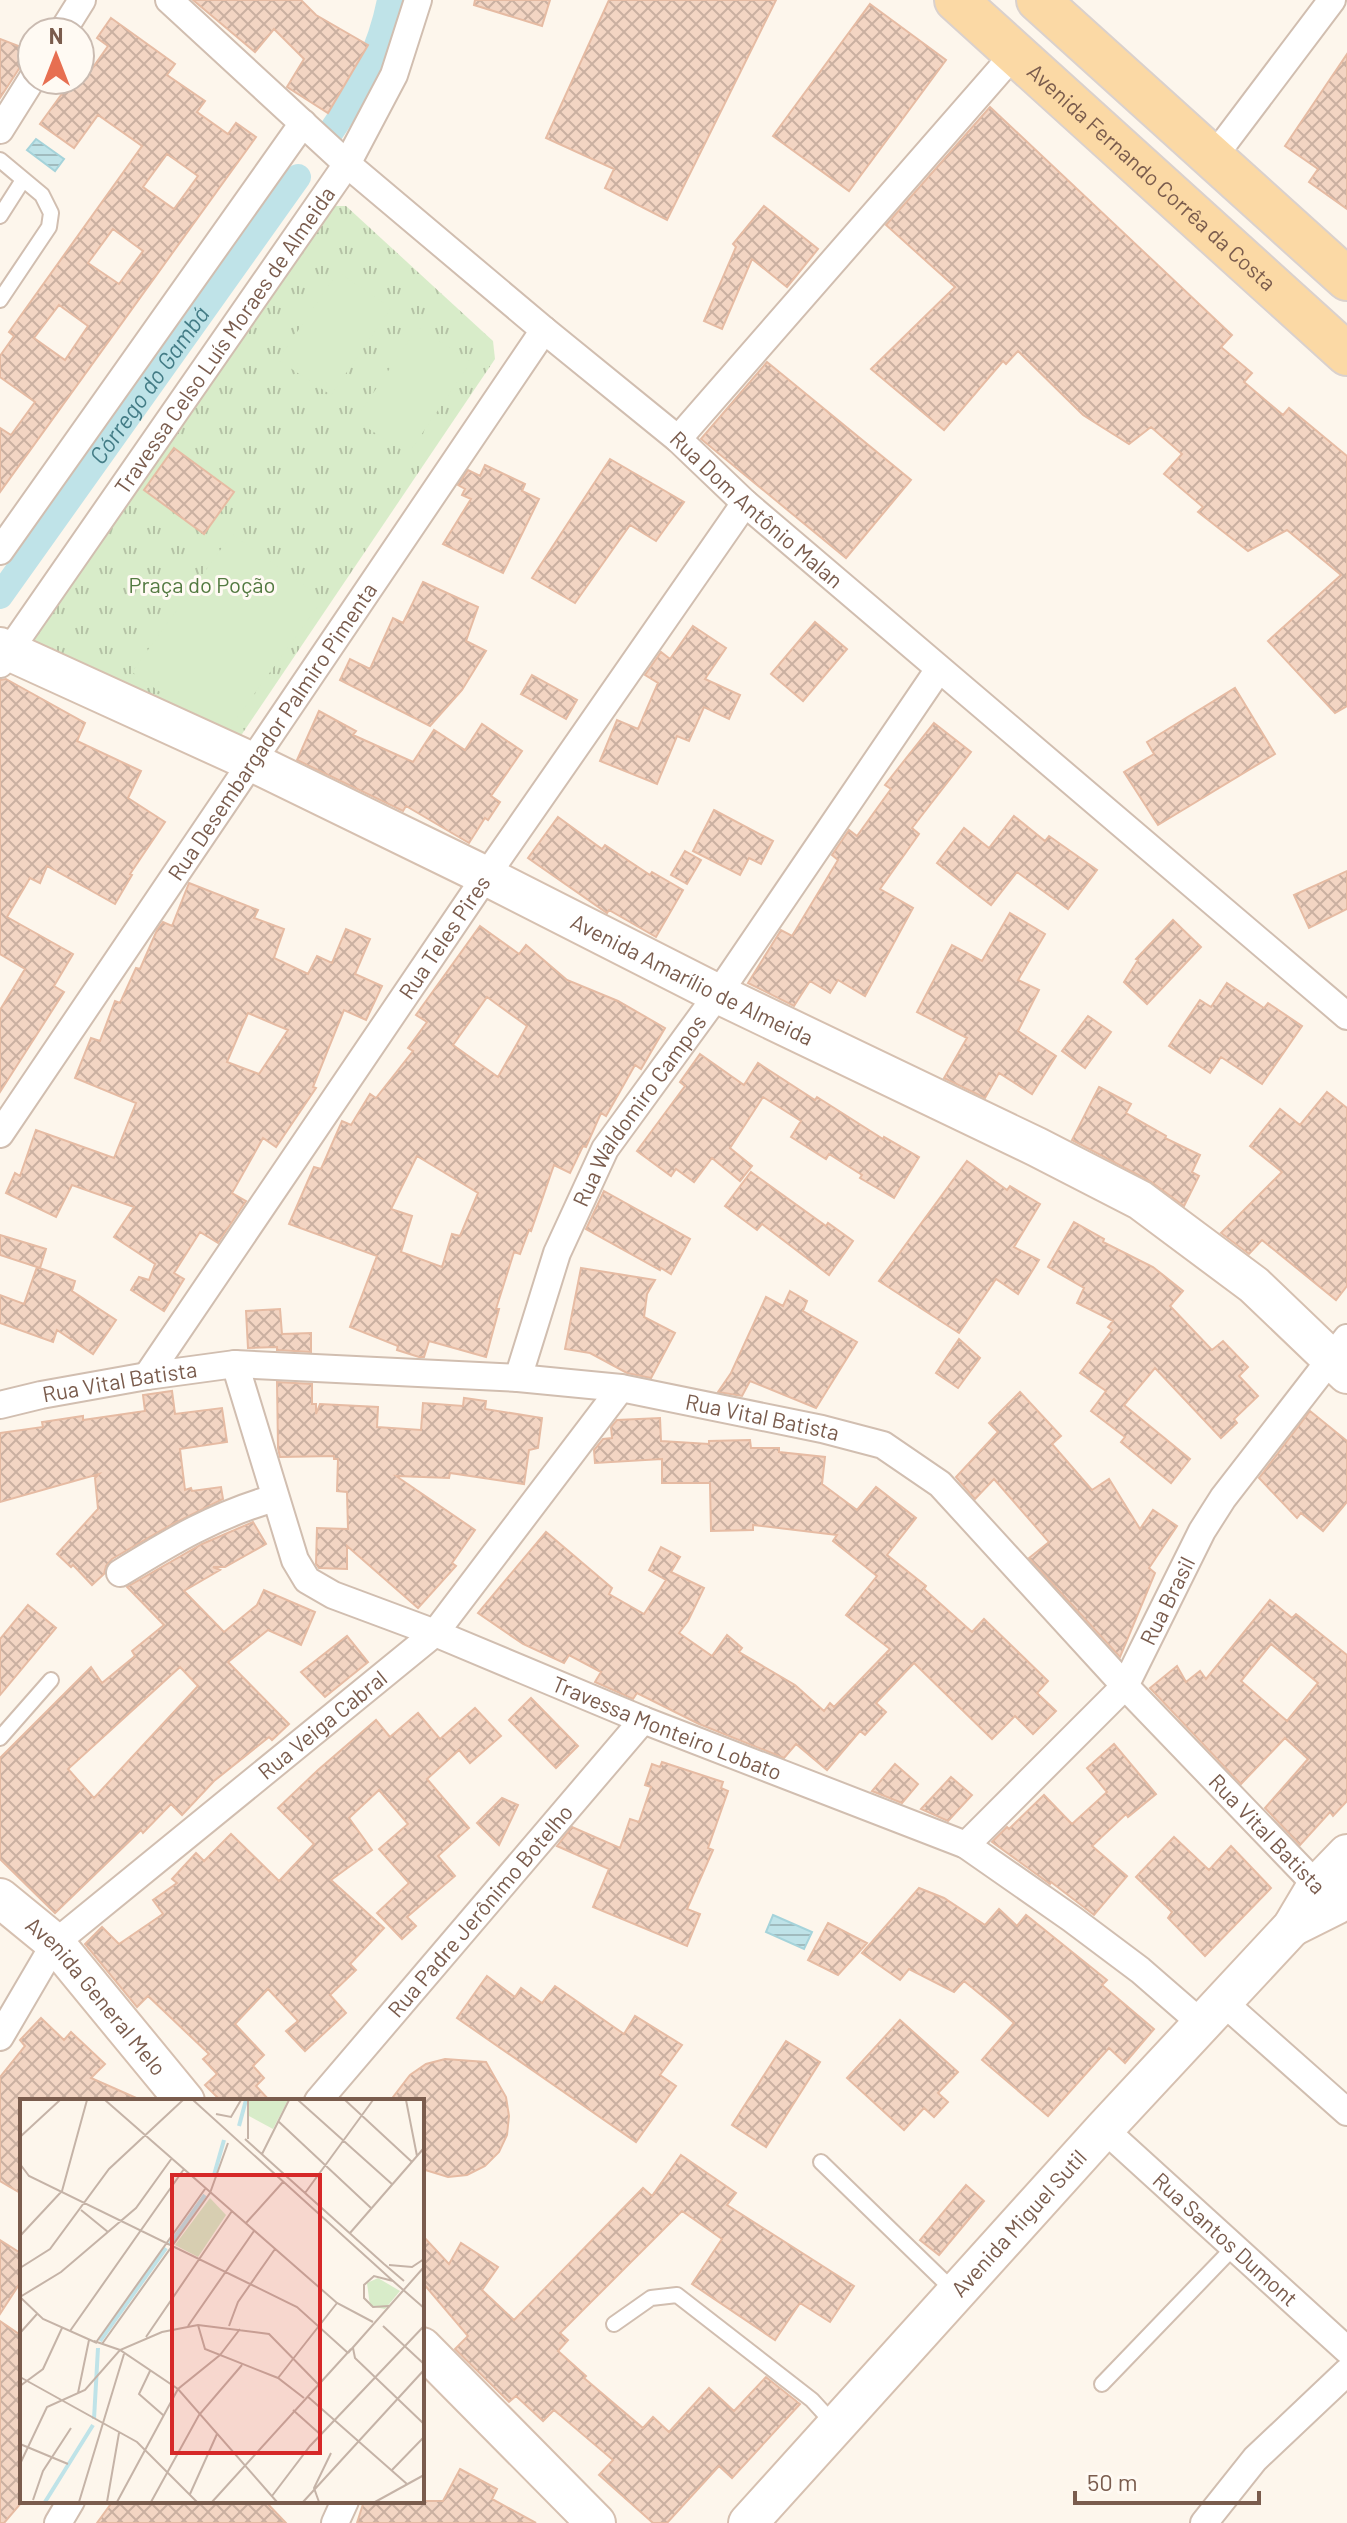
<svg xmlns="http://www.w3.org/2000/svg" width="1347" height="2523" viewBox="0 0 1347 2523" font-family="Barlow,sans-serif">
<defs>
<pattern id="park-tufts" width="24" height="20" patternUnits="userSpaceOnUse" patternTransform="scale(2)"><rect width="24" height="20" fill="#d8ecc9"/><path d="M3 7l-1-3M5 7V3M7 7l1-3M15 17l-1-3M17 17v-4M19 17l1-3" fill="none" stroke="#b4c2a5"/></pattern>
<pattern id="water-rules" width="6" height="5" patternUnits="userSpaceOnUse" patternTransform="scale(2)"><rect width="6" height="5" fill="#bfe3e8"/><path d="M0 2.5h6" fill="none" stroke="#a0bbbe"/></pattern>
<pattern id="building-cross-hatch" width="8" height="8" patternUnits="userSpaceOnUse" patternTransform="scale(2)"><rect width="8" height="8" fill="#f3d5c3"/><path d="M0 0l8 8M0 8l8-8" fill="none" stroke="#cab0a1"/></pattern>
</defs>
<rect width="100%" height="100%" fill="#fdf6ec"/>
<path fill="url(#park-tufts)" d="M324 206H346L493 341 495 359 236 743 25 647Z"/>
<path fill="#d8ecc9" d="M338 272 391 308 331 395 278 360Z
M418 327 471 362 408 454 355 420Z
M232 534 323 599 223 737 132 672Z"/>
<path fill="url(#water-rules)" stroke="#a5d3da" stroke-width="2" d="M36 139 64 159 55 171 27 150Z
M773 1915 812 1932 804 1949 766 1932Z"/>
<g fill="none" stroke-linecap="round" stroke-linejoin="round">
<g stroke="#bfe3e8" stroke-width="26">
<path d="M328 136C356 96 381 48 390 0"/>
<path id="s1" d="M0 596 298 177"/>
</g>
</g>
<path fill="url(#building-cross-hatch)" stroke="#e6bba3" stroke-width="2" fill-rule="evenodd" d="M193 0H301L316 15 368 45 328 113 287 87 304 59 274 29 255 52Z
M475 0H550L542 26 474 5Z
M609 0H776L667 220 605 188 614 169 546 138Z
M870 4 946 60 849 191 773 136Z
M111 18 175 64 167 75 205 101 197 112 228 134 236 123 256 137 0 492V428L11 435 35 402 0 377V356L14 336 9 332 142 146 98 115 74 148 40 124 72 80H84L108 46 97 38ZM167 154 198 176 174 209 143 187ZM113 229 143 251 119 284 88 263ZM59 305 88 326 65 360 34 338Z
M0 39 29 50 24 61 0 98Z
M1347 54V209L1309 182 1318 169 1285 146Z
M990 107 1232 335 1221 347 1252 373 1244 382 1283 415 1289 408 1347 456V706L1335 713 1268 641 1341 575 1287 530 1248 551 1198 512 1203 507 1164 474 1182 454 1151 427 1129 444 1083 415 1018 351 1006 364 1003 361 944 430 871 369 955 287 886 225Z
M764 206 818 249 787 287 752 259 722 329 704 321 736 247 733 244Z
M767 362 911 480 846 558 701 439Z
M174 448 234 492 204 534 144 490Z
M610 459 684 502 656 541 630 525 575 603 532 578Z
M485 465 525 484 522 491 539 499 503 573 443 544 471 499 462 495 465 489 458 485 468 470 480 476Z
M423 582 478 607 466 641 486 651 462 690 430 726 340 680 350 659 370 669 393 618 403 623Z
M815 622 847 649 803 701 771 674Z
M693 626 726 648 705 679 740 695 729 719 704 707 689 741 677 736 657 784 600 761 617 720 638 729 658 683 645 675 661 652 670 659Z
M532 675 577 700 566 719 521 694Z
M6 679 85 723 77 741 141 771 128 798 165 822 130 874 132 875 115 904 47 866 40 883 30 878 7 917 73 954 54 986 64 992 0 1092V1010L25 969 0 954V680Z
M1235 688 1275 754 1158 825 1124 772 1154 754 1147 742Z
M319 711 356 731 353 735 413 762 434 730 465 750 482 724 522 751 491 796 500 802 488 820 485 818 469 843 406 806 403 811 297 760Z
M934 723 971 752 912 828 919 834 880 889 913 908 865 996 838 980 830 993 810 981 794 1006 748 983 781 930 792 936 838 860 832 855 849 830 857 836 891 789 885 785Z
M714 810 773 841 761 864 749 858 740 875 693 851Z
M1014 816 1045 841 1049 836 1097 870 1068 909 1017 872 991 905 937 863 964 828 989 848Z
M558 817 602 849 605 845 650 875 652 872 683 890 656 937 609 910 607 913 528 858Z
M685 851 701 860 687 884 671 875Z
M1347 871V909L1309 928 1294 895Z
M189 883 258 910 254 918 284 929 274 958 308 974 317 956 332 963 346 929 370 939 355 974 382 986 366 1020 344 1010 313 1087 316 1088 276 1147 263 1138 232 1193 246 1201 218 1243 200 1232 174 1273 184 1279 164 1311 131 1290 139 1277 149 1280 155 1264 114 1237 134 1207 72 1185 56 1217 6 1193 15 1173 20 1176 36 1130 114 1158 136 1103 75 1078 91 1038 100 1041 115 1001 120 1003 136 968 140 969 157 930 163 922 172 926ZM248 1013 288 1030 259 1074 227 1062Z
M1010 913 1045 934 1018 980 1039 990 1018 1031 1056 1056 1032 1094 999 1073 985 1098 944 1078 967 1038 917 1012 952 945 982 961Z
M1173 920 1201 947 1147 1004 1124 982 1138 960 1136 959Z
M480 926 519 954 526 945 567 980 618 1001 665 1028 641 1069 635 1065 606 1116 601 1113 586 1147 583 1146 570 1173 554 1165 531 1231 529 1230 520 1254 514 1252 496 1309H499L486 1357 429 1341 424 1357H419L397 1350 398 1346 350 1327 377 1256 289 1224 314 1167 321 1169 342 1121 351 1125 370 1094 376 1098 413 1051 408 1048 427 1022 416 1015ZM487 997 527 1026 498 1077 453 1045ZM417 1156 478 1193 460 1236 452 1234 442 1267 401 1252 412 1216 391 1209Z
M1227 983 1264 1008 1268 1003 1302 1026 1262 1084 1221 1057 1210 1073 1169 1046 1200 1000 1211 1007Z
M1088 1016 1111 1032 1085 1068 1062 1051Z
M700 1054 744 1085 758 1063 815 1100 817 1097 883 1139 884 1137 919 1157 894 1198 860 1178 862 1175 829 1154 826 1159 791 1137 801 1121 763 1097 730 1148 752 1166 740 1181 712 1158 694 1182 676 1169 671 1176 637 1151 685 1086 680 1082Z
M1099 1087 1131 1104 1126 1113 1166 1136 1165 1138 1200 1155 1192 1172 1199 1176 1184 1206 1150 1181 1072 1140Z
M1327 1092 1347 1108V1286L1336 1300 1262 1240 1249 1254 1221 1233 1282 1172 1250 1146 1280 1109 1300 1125Z
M967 1161 1007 1190 1010 1186 1040 1204 1014 1247 1039 1260 1018 1294 996 1279 959 1333 879 1281Z
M751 1172 826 1226 828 1223 853 1241 829 1275 762 1224 757 1230 725 1206Z
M604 1191 690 1239 671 1274 661 1268 660 1270 586 1229Z
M1074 1222 1104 1239 1103 1242 1153 1267 1183 1291 1170 1306 1212 1350 1223 1341 1248 1367 1239 1376 1258 1396 1234 1419 1237 1423 1221 1438 1155 1368 1124 1405 1190 1459 1171 1483 1121 1442 1125 1437 1091 1411 1106 1391 1080 1373 1112 1330 1108 1327 1113 1321 1077 1303 1084 1288 1048 1267Z
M0 1235 46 1249 40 1268 0 1255Z
M37 1267 75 1281 72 1291 116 1320 93 1354 57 1330 53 1342 0 1323V1295L24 1304Z
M581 1268 655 1280 647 1294 644 1317 675 1333 651 1378 627 1373 590 1353 565 1349Z
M790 1291 807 1301 803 1311 857 1342 816 1408 750 1381 742 1396 718 1392 731 1373 766 1297 783 1306Z
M280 1309 282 1334 311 1333V1352L277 1350V1347L248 1348 246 1311Z
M959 1339 980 1358 958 1388 936 1373Z
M277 1382 312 1384V1404H316V1414L320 1404 378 1407 377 1427 421 1430 423 1403 463 1406 464 1398 486 1401 485 1409 542 1418 538 1448 529 1450 524 1484 450 1473 449 1478 396 1476 475 1530 452 1563 456 1566 418 1608 347 1546V1569L319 1568 316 1564 317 1528 348 1529 347 1492 337 1491 338 1459H334V1456L280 1457 278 1448Z
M172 1391 175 1414 222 1408 227 1442 180 1449 185 1490 191 1488 192 1491 221 1487 223 1499 169 1526 112 1559 106 1566 104 1574 92 1585 73 1565 71 1567 57 1554 98 1509 95 1478 99 1474 0 1502V1433L43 1427 42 1422 83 1416V1420L145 1411 143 1395Z
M1020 1392 1061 1436 1052 1444 1092 1490 1109 1479 1140 1529 1153 1510 1177 1526 1149 1568 1155 1573 1120 1657 1029 1558 1049 1542 994 1479 975 1499 956 1477 998 1432 989 1423Z
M1310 1411 1347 1441V1502L1323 1531 1301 1513 1297 1518 1259 1478Z
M660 1418 661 1441 709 1444V1441L750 1440 751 1448H779V1452L825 1457 822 1484 857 1510 876 1487 916 1518 887 1555 926 1586 924 1589 972 1632 984 1619 1048 1681 1037 1693 1056 1711 1033 1734 1015 1716 992 1739 914 1663 876 1703 886 1712 865 1735 860 1731 827 1770 796 1744 784 1758 699 1724 637 1693 633 1699 595 1682 601 1672 569 1655 564 1663 523 1644 478 1613 546 1532 612 1588 609 1594 644 1614 666 1580 649 1570 661 1547 680 1557 671 1572 704 1588 688 1621 679 1633 712 1656 727 1635 742 1648 739 1652 795 1685 824 1711 830 1703 834 1707 890 1649 846 1615 877 1576 833 1541 837 1535 753 1525V1530L711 1531 710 1483H662V1459L595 1463 594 1450 603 1439 612 1438 611 1427 617 1420Z
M253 1522 266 1544 225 1567H213L220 1570 184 1591 224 1632 257 1605 264 1590 315 1612 301 1645 268 1630 228 1662 289 1724 272 1740 269 1737 214 1781 182 1815 171 1804 143 1833 141 1830 55 1913 0 1859V1758L91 1667 102 1683 135 1656 132 1651 164 1625 127 1587 202 1544ZM180 1667 198 1686 94 1798 68 1769Z
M1270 1600 1292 1618 1296 1614 1347 1655V1801L1333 1816 1330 1812 1300 1845 1265 1808 1308 1759 1285 1738 1241 1784 1150 1688 1177 1666 1186 1682 1200 1671 1206 1679ZM1271 1644 1318 1683 1287 1721 1241 1681Z
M28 1605 56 1628 0 1695V1639Z
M347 1636 368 1662 325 1697 301 1672Z
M531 1698 578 1746 556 1768 509 1720Z
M475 1708 501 1736 470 1763 459 1750 427 1779 469 1828 438 1856 455 1876 407 1917 416 1926 402 1939 377 1913 409 1883 379 1849 408 1824 379 1790 349 1818 372 1850 331 1880 384 1928 350 1964 356 1970 330 1995 346 2013 305 2051 286 2031 298 2021 268 1989 235 2024 264 2055 253 2066 264 2078 256 2086 270 2101H221L205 2085 217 2074 203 2059 209 2054 148 1996 137 2007 85 1944 102 1927 119 1944 163 1914 153 1900 177 1883 172 1879 196 1853 204 1861 231 1834 279 1881 314 1844 278 1808 318 1770 376 1720 390 1737 418 1713 440 1739Z
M1114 1744 1156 1794 1128 1817 1126 1814 1092 1846 1127 1876 1094 1915 1051 1882 1050 1884 992 1842 1007 1827 1009 1829 1044 1795 1072 1824 1107 1792 1087 1768Z
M662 1762 723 1782 721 1788 728 1791 708 1848 713 1850 687 1909 700 1914 687 1946 593 1907 609 1869 557 1846 572 1827 620 1848 630 1819 639 1822 651 1787 645 1785 652 1764 660 1767Z
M895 1764 918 1784 902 1803 872 1791Z
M951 1777 972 1795 948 1821 921 1809Z
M502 1798 518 1805 499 1845 477 1823Z
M1174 1837 1209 1870 1231 1846 1271 1888 1205 1956 1168 1918 1172 1912 1136 1877Z
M919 1888 944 1898 985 1925 999 1909 1017 1926 1026 1915 1107 1980 1102 1985 1154 2029 1125 2063 1109 2048 1048 2116 982 2060 1014 2023 997 2008 964 1981 954 1992 909 1969 900 1980 862 1953Z
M828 1923 867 1943 838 1975 808 1960Z
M487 1976 515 1997 521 1988 542 2003 555 1986 624 2034 635 2016 682 2045 660 2075 676 2086 636 2142 457 2018Z
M41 2018 64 2040 71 2032 105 2064 91 2078 143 2101H22V2194L0 2181V2077L25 2046 20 2040Z
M900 2020 958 2072 938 2093 948 2102 934 2117 924 2108 904 2130 847 2078Z
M786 2041 820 2062 766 2147 732 2125Z
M445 2059 486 2062 506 2097 509 2116 507 2135 499 2152 485 2166 467 2175 448 2177 422 2169V2101H390L410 2075 426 2064Z
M681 2155 736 2193 727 2205 854 2286 830 2322 800 2303 775 2340 692 2284 722 2239 682 2211 560 2333 568 2340 558 2351 586 2376 584 2378 643 2428 653 2417 669 2432 709 2388 734 2411 766 2377 800 2404 732 2478 719 2466 667 2523H653L599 2475 613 2460 554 2410 543 2421 516 2396 509 2402 455 2349 468 2336 422 2282V2235L449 2264 461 2243 498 2267 482 2290 514 2320 643 2188 652 2196Z
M966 2185 984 2201 939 2255 920 2240Z
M0 2240 22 2254V2280L0 2314Z
M0 2321 22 2336V2502L4 2523H0Z
M460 2469 497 2489 492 2499 536 2523H357L364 2501H443Z
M113 2501H265L286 2523H97Z"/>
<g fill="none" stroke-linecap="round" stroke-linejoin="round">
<defs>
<path id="lane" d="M0 160 42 195 51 213 49 227 0 300
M0 216 23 180
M0 1738 51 1680
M821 2162 955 2292
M614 2324 651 2298 677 2295 812 2400 834 2424
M1102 2384 1234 2247"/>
<g id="street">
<path id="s2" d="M169 0 347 164 544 330 678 439 745 503 1347 1016"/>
<path d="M62 32 82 0"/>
<path d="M0 130 32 79"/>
<path d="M1212 159 1332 0"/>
<path d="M678 439 1015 53"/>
<path d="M0 551 303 123"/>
<path id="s3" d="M0 664 347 164 394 75 418 0"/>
<path id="s4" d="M0 1134 544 330"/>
<path id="s5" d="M235 1364 295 1560 307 1580 333 1595 435 1633 643 1720 966 1845 1072 1919 1140 1970 1201 2023"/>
<path id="s6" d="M147 1376 486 876 745 503"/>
<path id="s7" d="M518 1378 557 1253 605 1149 718 994 939 669"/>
<path id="s8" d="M0 1405 41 1395 147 1376 235 1364 518 1378 621 1388 822 1429 883 1445 940 1484 1125 1686 1327 1896"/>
<path d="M120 1573C172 1541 215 1515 275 1498"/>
<path id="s9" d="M966 1845 1125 1686 1202 1531 1223 1498 1347 1338"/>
<path d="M1223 2002 1347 2112"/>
<path id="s10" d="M0 2037 55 1943 435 1633 621 1388"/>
<path id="s11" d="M318 2101 643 1720"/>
<path id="s12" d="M1104 2129 1347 2350"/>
<path d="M58 2523 71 2501"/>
<path d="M335 2523 345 2501"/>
<path d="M1204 2523 1255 2459 1347 2372"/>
</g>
<g id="secondary">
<path id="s13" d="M0 647 252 762 486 876 718 994 1037 1147 1140 1200 1254 1285 1347 1374"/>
<path id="s14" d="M0 1898 55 1943 185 2101"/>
<path d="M1292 1927 1336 1905 1347 1894"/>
<path d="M422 2347 596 2523"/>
<path id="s15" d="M748 2523 1104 2129 1292 1927 1317 1885 1347 1854"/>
</g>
<g id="primary">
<path id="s16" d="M956 0 1347 354"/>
<path d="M1038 0 1347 279"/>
</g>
</defs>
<use href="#lane" stroke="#d1beb0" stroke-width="18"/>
<use href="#street" stroke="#d1beb0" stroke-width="30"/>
<use href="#secondary" stroke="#d6c0b0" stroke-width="42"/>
<use href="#primary" stroke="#dad1cd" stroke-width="46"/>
<use href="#lane" stroke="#fff" stroke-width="14"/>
<use href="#street" stroke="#fff" stroke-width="26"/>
<use href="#secondary" stroke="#fff" stroke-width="38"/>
<use href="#primary" stroke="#fbd9a5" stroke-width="42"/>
</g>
<g text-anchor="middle" stroke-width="6" stroke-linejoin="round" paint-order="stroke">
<g font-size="22" fill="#7a5c4d" stroke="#fffaf3">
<text dy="8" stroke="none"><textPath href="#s16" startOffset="264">Avenida Fernando Corrêa da Costa</textPath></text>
<text dy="8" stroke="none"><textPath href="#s3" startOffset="394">Travessa Celso Luís Moraes de Almeida</textPath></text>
<text dy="8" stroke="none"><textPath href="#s2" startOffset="778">Rua Dom Antônio Malan</textPath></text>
<text dy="8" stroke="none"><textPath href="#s4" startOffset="486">Rua Desembargador Palmiro Pimenta</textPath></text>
<text dy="8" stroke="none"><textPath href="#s6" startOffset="530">Rua Teles Pires</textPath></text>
<text dy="8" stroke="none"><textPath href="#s13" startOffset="768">Avenida Amarílio de Almeida</textPath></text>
<text dy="8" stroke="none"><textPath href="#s7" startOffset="296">Rua Waldomiro Campos</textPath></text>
<text dy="8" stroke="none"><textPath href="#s8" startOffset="122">Rua Vital Batista</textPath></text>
<text dy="8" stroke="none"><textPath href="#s8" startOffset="770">Rua Vital Batista</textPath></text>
<text dy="8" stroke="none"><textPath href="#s9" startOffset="320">Rua Brasil</textPath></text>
<text dy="8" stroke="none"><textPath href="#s10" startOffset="454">Rua Veiga Cabral</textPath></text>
<text dy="8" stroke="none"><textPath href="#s5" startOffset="618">Travessa Monteiro Lobato</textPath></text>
<text dy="8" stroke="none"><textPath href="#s8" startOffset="1442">Rua Vital Batista</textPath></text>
<text dy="8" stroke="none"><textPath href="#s11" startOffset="250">Rua Padre Jerônimo Botelho</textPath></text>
<text dy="8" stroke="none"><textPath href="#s14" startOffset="138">Avenida General Melo</textPath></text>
<text dy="8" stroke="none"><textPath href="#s15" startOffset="404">Avenida Miguel Sutil</textPath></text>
<text dy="8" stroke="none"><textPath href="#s12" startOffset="164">Rua Santos Dumont</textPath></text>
</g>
<g font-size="22" fill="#537a41" stroke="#fffaf3">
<text x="202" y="593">Praça do Poção</text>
</g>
<g font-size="24" font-style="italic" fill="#437c86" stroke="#fffaf3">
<text dy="8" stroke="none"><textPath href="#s1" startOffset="258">Córrego do Gambá</textPath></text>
</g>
</g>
<g transform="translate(20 2099)">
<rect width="404" height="404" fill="#fdf6ec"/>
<path d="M358 179 380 192 365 210 350 207 347 184Z" fill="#d8ecc9"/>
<path d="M190 99 206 116 178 158 155 146Z" fill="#d8ecc9"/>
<path d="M229 1H268L253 30 227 16Z" fill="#d8ecc9"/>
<path fill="none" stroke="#bfe3e8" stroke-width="4" d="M219 27 226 1M194 76 204 41M150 145 185 96M80 242 146 149M74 320 78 249M25 403 73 326"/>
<path fill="none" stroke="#c5b3a7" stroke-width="2" d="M85 1 317 204 353 223M173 1 373 182M278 1 373 86M325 1 392 63M386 1 397 57M196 15 211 18 221 1M258 22 351 109M0 38 40 1M225 40 364 165M228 40V1M242 55 269 1M0 65 9 77 277 208 328 254M285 94 353 1M61 111 88 133M226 124 263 83M330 134 404 49M0 137 42 92 67 1M364 165 384 182M369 166 392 168 404 160M0 169 30 150 89 70 163 1M0 198 41 173 116 109 152 59M0 198 23 220 77 244M369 207 353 208 344 199V186L354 177 373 182 404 209M178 226 185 250 258 279 284 299M168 227 234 132M209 227 218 203 255 150M363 227 404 265M50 232 164 70M0 234 17 215M126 238 212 112M74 242 100 251 158 290 257 403M77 242 185 90M82 245 190 94 208 44M333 249 335 259 404 325M328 254 404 168M130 272 119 295 143 316M0 278 117 343 177 403M258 279 317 204M0 287 23 270 42 229M58 294 69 241M287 297 387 385M273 311 301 336M0 345 48 365M0 365 27 308 65 291 100 251 142 233 178 226 249 235 299 286M371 372 404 338M170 395 197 335M252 397 290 347 404 227M13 401 23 372 51 329M59 403 104 255M87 403 99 334M97 403 158 290 200 256 220 230M131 403 179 316 222 266M192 403 331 250M283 403 404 271M299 403 294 389 311 354M355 403 404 376"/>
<path fill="#d62828" fill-opacity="0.15" stroke="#d62828" stroke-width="4" d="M152 76H300V354H152Z"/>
<rect width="404" height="404" fill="none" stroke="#7a5c4d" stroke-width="4"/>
</g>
<g transform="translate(56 56)"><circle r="38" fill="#fffaf3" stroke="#cabbb1" stroke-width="2"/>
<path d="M0-6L14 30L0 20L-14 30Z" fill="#e76f51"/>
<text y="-12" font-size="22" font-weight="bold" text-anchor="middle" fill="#7a5c4d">N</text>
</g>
<path d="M1075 2491v12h184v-12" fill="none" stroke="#7a5c4d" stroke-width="4"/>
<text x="1087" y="2491" font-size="24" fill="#7a5c4d" stroke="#fffaf3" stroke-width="6" paint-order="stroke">50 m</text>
</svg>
